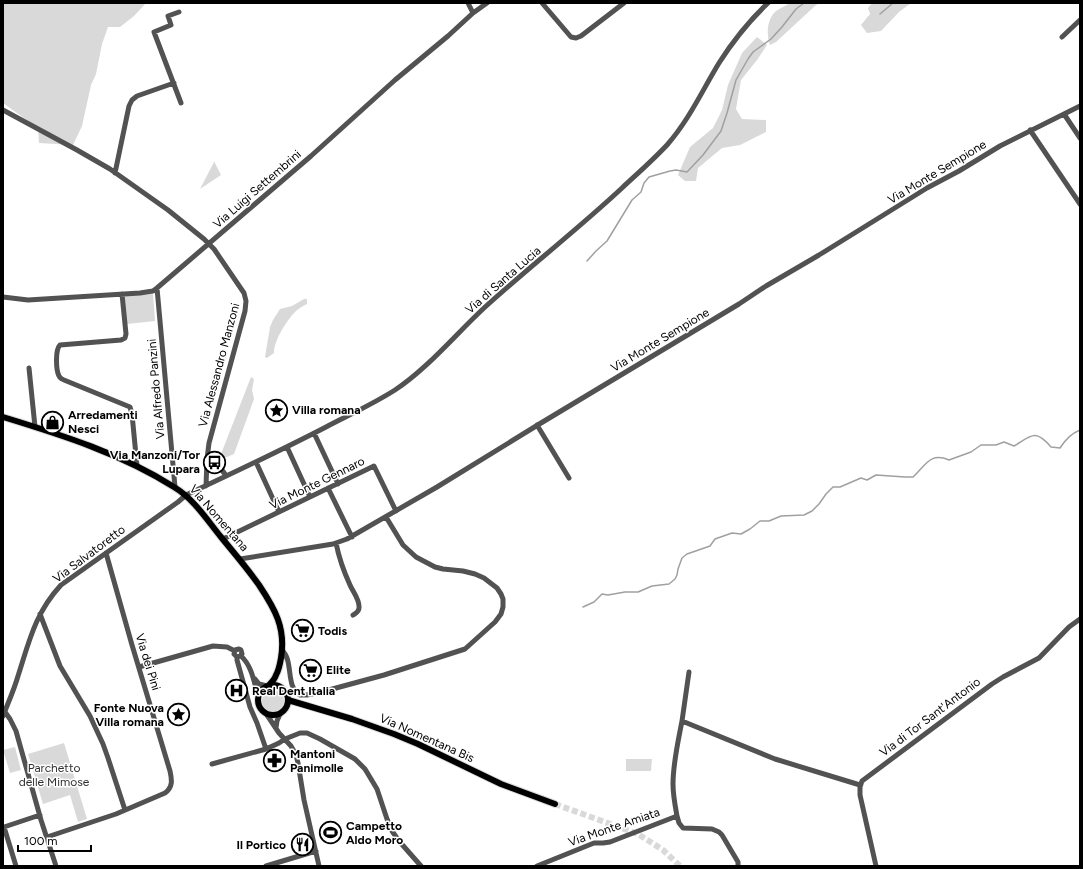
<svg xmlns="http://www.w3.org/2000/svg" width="1083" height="869" viewBox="0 0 1083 869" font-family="Figtree,sans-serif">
<rect width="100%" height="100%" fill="#fff"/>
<path fill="#d9d9d9" d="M3 3H146L134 16 120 27H108L102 44 96 74 91 85 82 126 73 145 39 143 38 128 3 103Z
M790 3H820L816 5 776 42 770 45C766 34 767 19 776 11 780 8 786 6 790 3Z
M872 3H911L899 12 881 31 867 33 861 25 870 14 868 8Z
M757 37 767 45 757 60 741 80 736 109 742 119 766 120V132L740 145 722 148 698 168 696 181H685L678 175 690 147 713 128 722 110 728 85 742 53Z
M214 161 221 175 200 189 214 162Z
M153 294 155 321 127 324 124 296Z
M304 299H307V304C303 306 299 308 296 311 287 320 274 340 274 353L267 358 265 357 270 327 273 320 280 309 292 306Z
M251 377 254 379 252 390 254 399 234 454 227 457H222L221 454Z
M262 701a11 11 0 1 1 22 0a11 11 0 1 1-22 0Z
M64 743 87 819 78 822 70 795 43 804 28 754Z
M15 747 21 770 10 773 3 750Z
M626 759H652L651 771H626Z"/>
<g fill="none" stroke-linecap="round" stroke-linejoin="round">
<path stroke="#a0a0a0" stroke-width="1.5" d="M880 14 893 3
M587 261 596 251 607 241 632 200 641 192 644 183 649 177 670 171 676 170 687 172 703 155 721 131 727 113 736 80 748 59 753 52 771 39 782 27 796 9 804 3
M583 607 594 602 602 594 608 595 625 592H638L652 586 669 584 675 579 677 575 678 569 682 558 687 554 710 546 715 539 732 533 741 534 750 529 760 521H769L781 516 804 515 812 511 819 504 826 494 833 487H840L861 478 867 480 876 475 905 477H913C926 465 930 452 949 460L971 452 981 445H996L1004 442 1014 446C1031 436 1035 428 1051 447L1060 448C1065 440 1070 434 1080 430"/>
<path stroke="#d9d9d9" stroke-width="6" stroke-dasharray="6 3" stroke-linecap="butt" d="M555 804 638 834 663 850 680 866"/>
<defs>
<path id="major" d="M3 417C62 435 122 454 174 487 194 499 207 520 221 537 234 553 247 568 259 585 275 609 286 628 281 658 280 664 279 670 276 675 275 679 272 682 269 685
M258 700a15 15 0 1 1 30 0a15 15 0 1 1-30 0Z
M288 700 352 719 394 734 418 744 501 784 555 804"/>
</defs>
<use href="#major" stroke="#dbdbdb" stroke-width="8"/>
<path stroke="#525252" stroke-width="5" d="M468 3 473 13
M542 3 571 37 576 38 581 36 624 3
M179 12 168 16 171 25 154 32 181 103
M1062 37 1080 20
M3 110 77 150 110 169 168 210 204 239 214 249 244 293 246 301 245 311 209 443 207 459 206 486
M1064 114 1080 138
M1030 130 1080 204
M115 173 129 106 132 100 137 96 174 83
M157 288 175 487
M122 294 126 334 125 338 121 340 60 345C55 350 56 370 59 376 60 378 61 379 64 380L130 407 132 414 137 466
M3 297 28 300 140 293 153 291 157 288 311 156 395 80 448 36 473 13 487 3
M29 368 35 427
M537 425 569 478
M314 433 338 484
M287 447 310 497
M256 462 279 512
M207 464C216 464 222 468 226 476
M328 488 352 537
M223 539 374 466 396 511
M336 543C339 558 344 572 350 585 353 592 360 600 359 608 359 612 356 613 353 615
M240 559 333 544 347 539 437 487 541 423 739 304 766 286 819 255 927 188 959 171 1000 146 1080 106
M40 614 60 666 90 716 103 744 108 758 125 810
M282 650C294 661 285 687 300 695H307L325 691 384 675 465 649 495 622 501 614 503 607V599L501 594 497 588 484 578 475 574 463 571 443 569 435 567 416 557 403 545 386 517
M241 656C252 666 254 682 258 696
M237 657 240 656 242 654 241 650 239 649 235 650 234 654 237 657V660L250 707 257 723 266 749
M139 667 213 646 227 647 235 651
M255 679 259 684 267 686
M5 712 10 719 16 731 41 820 56 866
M267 715 279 733 291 746 296 755 298 763 304 800 319 866
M3 716C8 703 14 690 18 676 29 642 35 613 61 585L178 502 186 495C233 473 280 451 326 427 349 415 373 404 395 390 428 368 455 335 484 308 529 267 577 230 622 188 637 174 653 160 667 145 689 120 702 91 719 63 733 41 749 21 768 3
M682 721 689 672
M276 728 277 721 280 714
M212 764 266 749 279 743 285 739 300 733H307L320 739 355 759 365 769 377 789 387 819 392 831 399 841 421 866
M677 816 679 823 683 828 712 829 719 832 722 835 738 862V866
M47 837 116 814 165 793C173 787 172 780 170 771L132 645 106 553
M16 866 4 827 40 815
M266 866 316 851
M537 866 594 843H603L610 842 677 816C675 805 673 795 673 784 673 763 678 742 682 721L775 759 860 785
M876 866 860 795V787L862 781 992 684 1003 677 1039 658 1069 627 1080 619"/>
<use href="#major" stroke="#000" stroke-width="6"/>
</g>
<defs>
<symbol id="sight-ring" viewBox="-11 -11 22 22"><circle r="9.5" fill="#fff" stroke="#000" stroke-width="1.5"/><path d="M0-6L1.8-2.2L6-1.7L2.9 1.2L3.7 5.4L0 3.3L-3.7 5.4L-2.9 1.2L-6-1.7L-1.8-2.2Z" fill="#000"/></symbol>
<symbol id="shop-ring" viewBox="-11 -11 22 22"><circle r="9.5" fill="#fff" stroke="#000" stroke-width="1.5"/><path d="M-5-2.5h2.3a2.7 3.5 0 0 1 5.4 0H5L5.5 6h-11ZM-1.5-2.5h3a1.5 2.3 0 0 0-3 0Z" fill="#000"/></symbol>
<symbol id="bus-ring" viewBox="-11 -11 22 22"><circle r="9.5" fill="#fff" stroke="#000" stroke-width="1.5"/><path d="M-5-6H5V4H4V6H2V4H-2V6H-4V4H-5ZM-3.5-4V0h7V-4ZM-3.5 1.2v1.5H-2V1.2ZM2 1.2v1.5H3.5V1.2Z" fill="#000"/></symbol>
<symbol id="supermarket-ring" viewBox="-11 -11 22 22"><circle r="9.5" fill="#fff" stroke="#000" stroke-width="1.5"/><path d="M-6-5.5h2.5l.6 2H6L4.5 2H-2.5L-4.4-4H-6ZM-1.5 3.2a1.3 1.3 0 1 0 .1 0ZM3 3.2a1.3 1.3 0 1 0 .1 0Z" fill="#000"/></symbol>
<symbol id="hospital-ring" viewBox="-11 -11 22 22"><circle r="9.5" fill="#fff" stroke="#000" stroke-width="1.5"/><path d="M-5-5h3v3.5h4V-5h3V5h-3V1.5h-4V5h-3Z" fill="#000"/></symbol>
<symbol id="pharmacy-ring" viewBox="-11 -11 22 22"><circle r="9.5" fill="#fff" stroke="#000" stroke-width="1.5"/><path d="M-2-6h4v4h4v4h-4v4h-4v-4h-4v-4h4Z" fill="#000"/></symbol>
<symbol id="stadium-ring" viewBox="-11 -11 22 22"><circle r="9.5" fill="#fff" stroke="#000" stroke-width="1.5"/><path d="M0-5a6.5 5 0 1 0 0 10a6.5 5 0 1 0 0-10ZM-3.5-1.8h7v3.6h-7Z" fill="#000"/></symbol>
<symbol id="restaurant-ring" viewBox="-11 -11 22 22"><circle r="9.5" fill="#fff" stroke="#000" stroke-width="1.5"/><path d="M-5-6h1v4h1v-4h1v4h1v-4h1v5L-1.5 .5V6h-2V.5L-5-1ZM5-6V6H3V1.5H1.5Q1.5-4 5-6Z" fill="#000"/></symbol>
</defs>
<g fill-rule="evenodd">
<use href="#sight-ring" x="264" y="398" width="25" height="25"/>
<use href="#shop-ring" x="40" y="410" width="25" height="25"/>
<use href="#bus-ring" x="202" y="450" width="25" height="25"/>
<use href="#supermarket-ring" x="290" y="618" width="25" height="25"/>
<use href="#supermarket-ring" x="298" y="658" width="25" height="25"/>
<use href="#hospital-ring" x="224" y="678" width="25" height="25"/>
<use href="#sight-ring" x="166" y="702" width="25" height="25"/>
<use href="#pharmacy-ring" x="262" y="748" width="25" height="25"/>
<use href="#stadium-ring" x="318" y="820" width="25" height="25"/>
<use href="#restaurant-ring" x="290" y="832" width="25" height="25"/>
</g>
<g text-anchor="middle" stroke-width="3" stroke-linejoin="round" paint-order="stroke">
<g font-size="12" fill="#000" stroke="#fff">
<text transform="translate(937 172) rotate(-31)" y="4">Via Monte Sempione</text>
<text transform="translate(257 189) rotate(-41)" y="4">Via Luigi Settembrini</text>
<text transform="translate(503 280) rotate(-41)" y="4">Via di Santa Lucia</text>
<text transform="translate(660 340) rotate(-31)" y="4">Via Monte Sempione</text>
<text transform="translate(219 365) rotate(-75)" y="4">Via Alessandro Manzoni</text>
<text transform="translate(156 389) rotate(-95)" y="4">Via Alfredo Panzini</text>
<text transform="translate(317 483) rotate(-26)" y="4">Via Monte Gennaro</text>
<text transform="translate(219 518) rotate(49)" y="4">Via Nomentana</text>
<text transform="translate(89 554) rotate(-37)" y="4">Via Salvatoretto</text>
<text transform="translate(148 662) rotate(73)" y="4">Via dei Pini</text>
<text transform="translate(930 717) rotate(-37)" y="4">Via di Tor Sant'Antonio</text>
<text transform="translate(427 738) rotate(24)" y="4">Via Nomentana Bis</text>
<text transform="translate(614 827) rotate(-19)" y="4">Via Monte Amiata</text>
</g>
<g font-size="12" font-weight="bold" fill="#000" stroke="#fff" text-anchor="start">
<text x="292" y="414">Villa romana</text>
<text x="68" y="419">Arredamenti<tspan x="68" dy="14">Nesci</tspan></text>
<text x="200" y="459" text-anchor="end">Via Manzoni/Tor<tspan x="200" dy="14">Lupara</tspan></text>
<text x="318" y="635">Todis</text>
<text x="326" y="674">Elite</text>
<text x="252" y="695">Real Dent Italia</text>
<text x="164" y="712" text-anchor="end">Fonte Nuova<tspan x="164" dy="14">Villa romana</tspan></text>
<text x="290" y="758">Mantoni<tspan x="290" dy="14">Panimolle</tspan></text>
<text x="346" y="830">Campetto<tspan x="346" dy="14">Aldo Moro</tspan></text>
<text x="286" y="849" text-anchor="end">Il Portico</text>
</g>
<g font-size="12" fill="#303030" stroke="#fff">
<text x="54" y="772">Parchetto<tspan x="54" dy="14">delle Mimose</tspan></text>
</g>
</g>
<rect width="1083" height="869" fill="none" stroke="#000000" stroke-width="8"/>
<path d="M18 845v6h73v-6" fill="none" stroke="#000000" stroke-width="2"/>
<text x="24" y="845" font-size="12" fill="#000000" stroke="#ffffff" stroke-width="3" paint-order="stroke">100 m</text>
</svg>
